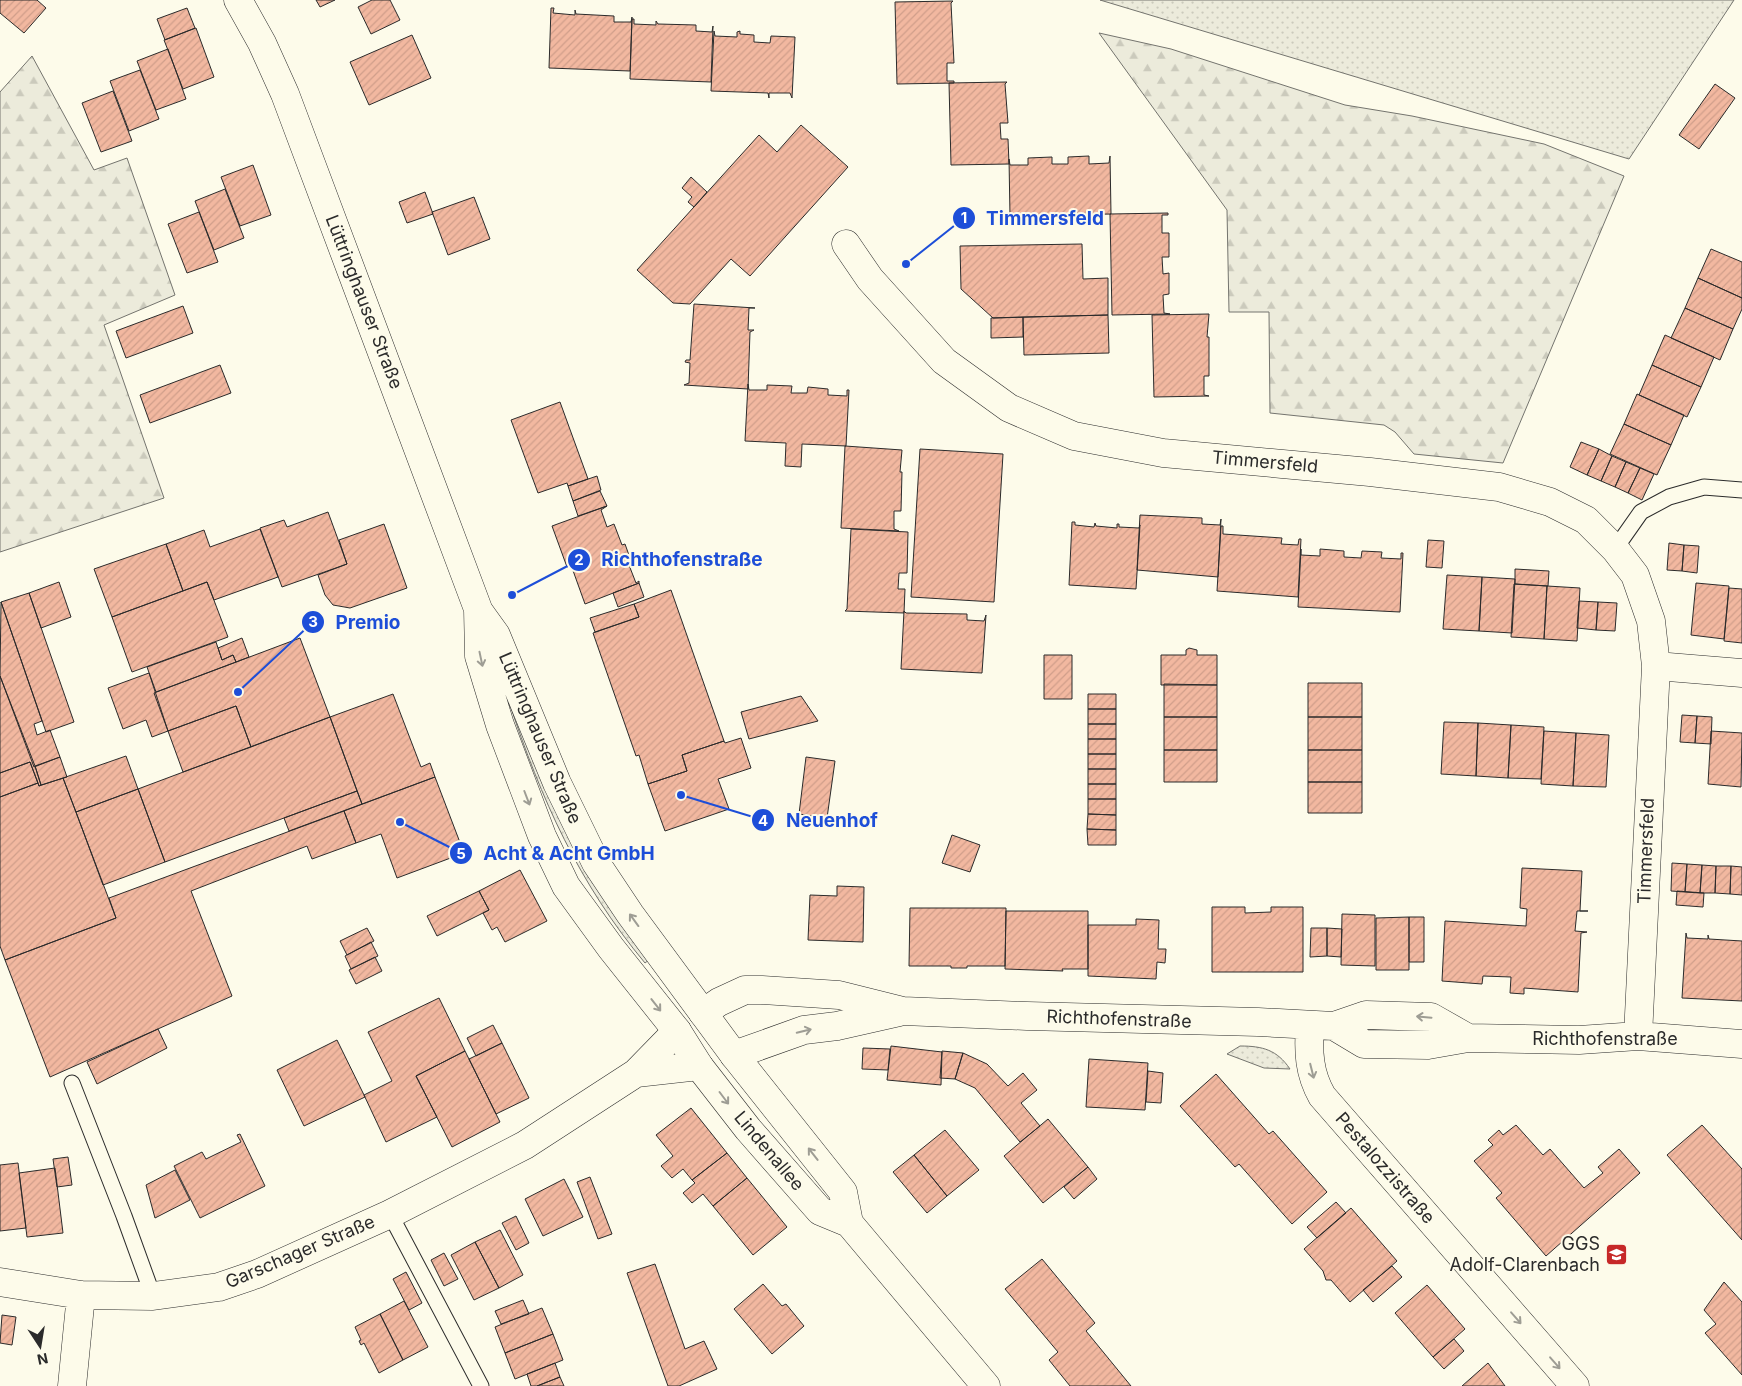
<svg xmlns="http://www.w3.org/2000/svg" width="1742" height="1386" viewBox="0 0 1742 1386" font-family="Inter,sans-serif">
<defs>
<pattern id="green-dots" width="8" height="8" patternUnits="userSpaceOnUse" patternTransform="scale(1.25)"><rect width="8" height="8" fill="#ecebdb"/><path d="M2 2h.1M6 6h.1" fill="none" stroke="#cbcabc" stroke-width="1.8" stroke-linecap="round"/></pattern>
<pattern id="forest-firs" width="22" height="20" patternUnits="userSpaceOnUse" patternTransform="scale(1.25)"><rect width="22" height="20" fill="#ecebdb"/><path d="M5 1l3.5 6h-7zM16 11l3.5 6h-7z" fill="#cbcabc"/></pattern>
<pattern id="building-hatch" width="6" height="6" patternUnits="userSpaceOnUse" patternTransform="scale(1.25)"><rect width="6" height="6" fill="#f2b8a0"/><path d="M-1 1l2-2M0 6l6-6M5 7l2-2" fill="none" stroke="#d09e8a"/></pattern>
</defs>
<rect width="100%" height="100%" fill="#fdfbea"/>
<path fill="url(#green-dots)" stroke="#74746e" d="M1100 0H1734L1629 159Z
M510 700 650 959 645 963C579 884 541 799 509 702Z
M1240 1046C1263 1046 1277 1050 1290 1069L1264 1068 1227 1054Z"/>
<path fill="url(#forest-firs)" stroke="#74746e" d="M1099 33 1171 49 1345 105 1412 116 1544 144 1624 176 1503 463 1414 454 1395 432 1384 425 1270 413 1269 312H1229L1227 210Z
M32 56 94 170 127 158 175 295 104 325 164 498 0 552V92Z"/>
<path fill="url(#building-hatch)" stroke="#2b2b2b" d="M0 0H37L46 8 24 33 0 13Z
M316 0H335L320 7Z
M372 0H390L400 20 371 34 358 7Z
M953 1 951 3 954 63H947V81H954V83L897 84 895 2Z
M187 8 195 28 165 40 157 19Z
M551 8H554L553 13 575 15V10L576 14 614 16V22H631L632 17 630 71 549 68Z
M632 19H634V24L656 25V21L658 24 696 25V31L712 32 713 26 711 82 630 79Z
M196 28 214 77 183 89 164 40Z
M714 31 715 36 737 37V32L740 31V34L754 35V42L770 43 771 36 795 37 792 98 790 93H769V98L768 93 711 91Z
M412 35 431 78 369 105 350 62Z
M168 49 186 99 156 110 137 61Z
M140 70 159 119 129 131 110 81Z
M1007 82 1005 84 1008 123H1000L1001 139H1008L1009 164 951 165 949 83Z
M1715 84 1735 98 1699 149 1679 135Z
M113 91 132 141 101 152 82 103Z
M801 125 848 167 750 276 731 259 690 304 673 303 637 270 759 135 777 152Z
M1089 156V164L1109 163 1110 156 1111 214 1010 216 1009 159 1010 165H1028V158L1052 157V164H1068V157Z
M253 165 271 215 240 226 221 177Z
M691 177 707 192 694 207 688 202 692 197 682 188Z
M225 189 244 238 214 250 195 201Z
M425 192 433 214 407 223 399 202Z
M474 197 490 239 448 255 432 212Z
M199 212 218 262 187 273 168 224Z
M1168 213V215H1162V233H1169V257H1162L1163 274 1169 273V294L1163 295 1164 313 1170 314 1112 315 1110 214Z
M1082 244 1083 279 1108 278V315L993 318 961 289 960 246Z
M1711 249 1742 262V298L1698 278Z
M1698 278 1742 298V309L1733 329 1685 308Z
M694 304 755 308H749L748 330H754L750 332 748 389 684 385 689 383 690 363 685 362 686 360H690Z
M183 306 193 333 126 358 116 331Z
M1685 308 1733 329 1720 360 1671 338Z
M1209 314 1207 337H1209V376H1204V395L1209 396 1154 397 1152 315Z
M1108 315 1109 353 1024 355 1023 317Z
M1023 317V337L991 338V318Z
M1665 335 1714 357 1701 387 1652 365Z
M220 365 231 393 150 423 140 395Z
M1652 365 1701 387 1687 417 1639 395Z
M748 384 749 390H767V385L792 386 791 393H807L808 387 828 389V395L847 396V390H849L846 446 802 444 801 467 785 466 786 443 745 441Z
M1637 394 1684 415 1671 445 1624 424Z
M560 402 588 479 568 486 567 483 538 493 511 420Z
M1624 424 1671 445 1657 475 1610 454Z
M1581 442 1599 449 1587 475 1570 467Z
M845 446 902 450 900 472H902L901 511H894V529L899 531 841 528Z
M920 449 1003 454 994 602 911 597Z
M1599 449 1612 456 1601 481 1587 475Z
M1612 456 1626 462 1615 487 1601 481Z
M1626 462 1640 468 1628 493 1615 487Z
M1640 468 1654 474 1642 500 1628 493Z
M597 476 601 490 573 501 568 486Z
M600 491 607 506 578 516 573 501Z
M607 506 601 510 607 527 614 524 622 545 625 544 630 558 627 560 636 583 639 581V583L585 604 571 565 567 567 552 526Z
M328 512 347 564 282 587 260 528 284 520 287 527Z
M1140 515 1202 518V524L1220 525 1221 519 1218 577 1137 570Z
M1072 522H1075V525L1094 527 1095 523 1096 526 1117 528V524H1119V527L1139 528 1140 525 1136 589 1069 585Z
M384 524 407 588 350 608 333 605 325 595 318 575 347 564 339 540Z
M1221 526H1223V534L1282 538 1281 544 1298 545 1299 539H1301L1298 597 1217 591Z
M260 529 278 577 214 600 207 582 183 591 166 544 204 530 210 547Z
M851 529 908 532 907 573H899L898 589H905L904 613 845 611 847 609Z
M1428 540 1444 541 1442 568 1426 567Z
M1669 543 1684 545 1682 571 1667 570Z
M166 544 183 591 112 617 94 569Z
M1684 545 1699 546 1697 573 1682 571Z
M1301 549V555L1320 556V549L1344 551V557L1361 558 1362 551 1382 552 1381 558 1401 559V553H1403L1400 612 1298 607Z
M1515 569 1549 571 1548 586 1515 584Z
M1447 575 1482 577 1479 631 1443 629Z
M1482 577 1515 579 1512 633 1479 631Z
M59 582 71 617 41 628 29 593Z
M207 582 228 637 132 672 112 617Z
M639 583 644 597 618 607 613 593Z
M1696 583 1729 586 1724 639 1691 635Z
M1514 584 1547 586 1544 639 1511 637Z
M1547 586 1580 588 1577 641 1544 639Z
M1729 588 1742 589V643L1724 641Z
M671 590 724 741 682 755 687 771 648 784 639 755 636 756 593 633 639 617 634 604Z
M29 593 74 722 46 732 1 602Z
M1579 601 1598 602 1596 630 1577 628Z
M1 602 42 721 34 724 37 735 50 730 60 757 34 767 0 676Z
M1598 602 1617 603 1615 631 1596 630Z
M634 604 639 617 595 632 590 618Z
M904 611 906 613 967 614V620L984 621 986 615 982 673 901 669Z
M242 638 249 657 236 662 233 655 222 660 218 648Z
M300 638 330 717 251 747 236 706 168 731 154 693Z
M216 642 222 660 233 655 236 662 156 692 147 667Z
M1189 648 1197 650V655H1217V685H1161V655H1186V650Z
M1044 655H1072V699H1044Z
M149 673 168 731 152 737 146 720 123 729 108 688Z
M0 676 35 766 41 785 39 786 30 762 0 773Z
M1308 683H1362V717H1308Z
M1164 684 1217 685V717H1164Z
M393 694 421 767 430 763 435 777 362 804 330 717Z
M1088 694H1116V709H1088Z
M801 696 818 721 749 739 741 712Z
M236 706 251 747 183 772 168 731Z
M1088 709H1116V724H1088Z
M1682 715 1697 716 1695 743 1680 742Z
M1697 716 1712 717 1711 744 1695 743Z
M330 717 357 791 165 862 138 789Z
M1164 717H1217V750H1164Z
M1308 717H1362V750H1308Z
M1444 722 1478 723 1476 776 1441 774Z
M1478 723 1511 725 1508 778 1476 776Z
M1088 724H1116V739H1088Z
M1511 725 1544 727 1541 779 1508 778Z
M1544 731 1576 733 1573 786 1541 784Z
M1711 731 1742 733 1741 787 1708 784Z
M1576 733 1609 735 1606 787 1573 786Z
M741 738 751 768 718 779 729 809 665 831 648 784 687 771 682 755 724 741 725 743Z
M1088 739H1116V754H1088Z
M1164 750H1217V782H1164Z
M1308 750H1362V782H1308Z
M1088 754H1116V769H1088Z
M126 756 138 789 76 812 63 778Z
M60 757 67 777 41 785 35 766Z
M806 757 835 761 827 818 799 814Z
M30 762 38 783 0 797V773Z
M1088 769H1116V784H1088Z
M435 777 464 853 397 878 381 834 356 843 344 811Z
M63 778 116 918 5 960 0 946V797L38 783 39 786Z
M1308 782H1362V813H1308Z
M1088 784H1116V799H1088Z
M138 789 165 862 103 885 76 812Z
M357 791 362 804 289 831 284 818Z
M1088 799H1116V815L1088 814Z
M344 811 356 843 312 859 307 846 191 891 232 996 50 1077 5 960 116 918 109 898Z
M1088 814 1116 815V830L1087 829Z
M1087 829 1116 830V845H1088Z
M952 835 980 845 970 872 942 863Z
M1672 863 1687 864 1685 892 1671 891Z
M1687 864 1702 865 1700 893 1685 892Z
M1702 865 1716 866 1715 893H1700Z
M1716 866H1731L1730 894 1715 893Z
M1731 866 1742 867V895L1730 894Z
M1522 868 1582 871 1580 911H1588H1577L1575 931 1587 932 1581 933 1578 992 1524 988V994L1510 993 1511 977 1483 976 1482 984 1442 981 1445 921 1526 926 1527 909 1520 908Z
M520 870 547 921 505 942 497 927 492 930 483 913 489 910 479 891Z
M837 886 864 887 863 942 808 940 810 895 837 896Z
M479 891 489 910 437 936 427 916Z
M1677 891 1704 893 1703 907 1676 905Z
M1212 907H1245V913L1271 912V907H1303V972H1212Z
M910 908H1006L1005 966H967V968H951V966H909Z
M1006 911H1088V969H1062L1063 971 1005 969Z
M1342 914 1375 915V966L1341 965Z
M1409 917H1424V962H1409Z
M1409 917V970H1376V918Z
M1136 919 1159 920 1158 949H1166L1165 963 1157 962 1156 979 1088 976V925H1136Z
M367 928 374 941 347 955 340 941Z
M1311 928H1327V956L1310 957Z
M1327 928 1342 929 1341 957 1327 956Z
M1686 933 1687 938 1708 939V935L1709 939 1742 941V1001L1682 998Z
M371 942 378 956 351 969 345 956Z
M375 957 382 971 356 984 349 970Z
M439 998 465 1051 416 1076 437 1117 386 1142 364 1095 392 1081 368 1032Z
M493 1025 502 1043 476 1056 467 1038Z
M158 1029 167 1048 97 1084 87 1062Z
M337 1040 365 1097 304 1126 277 1070Z
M502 1043 529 1098 496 1114 469 1059Z
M891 1046 942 1052 941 1085 887 1080Z
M863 1048 890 1049 888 1070 862 1069Z
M465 1051 500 1122 452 1147 416 1076Z
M942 1051 963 1053 955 1079 940 1078Z
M963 1053 987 1064 1008 1086 1023 1073 1037 1090 1021 1103 1040 1126 1020 1142 975 1088 955 1079Z
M1089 1059 1148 1063 1145 1110 1086 1107Z
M1148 1071 1163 1073 1161 1103 1146 1102Z
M1216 1074 1269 1134 1273 1131 1327 1192 1292 1224 1239 1164 1235 1167 1180 1106Z
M691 1108 727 1153 692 1180 683 1169 672 1178 661 1166 673 1156 656 1135Z
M1048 1119 1088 1167 1043 1203 1004 1156Z
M1516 1125 1543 1155 1550 1149 1584 1188 1603 1173 1598 1167 1619 1149 1640 1173 1546 1256 1496 1198 1502 1193 1474 1161 1493 1145 1488 1140 1499 1130 1503 1135Z
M1702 1125 1742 1169V1240L1667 1155Z
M945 1130 979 1170 947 1196 914 1155Z
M240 1134 265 1186 200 1218 174 1166 202 1152 206 1159 241 1142 237 1135Z
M727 1153 747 1178 713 1206 703 1194 692 1203 683 1193 695 1183 692 1180Z
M914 1155 947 1196 927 1213 893 1172Z
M68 1157 72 1185 57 1187 53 1159Z
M18 1163 26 1228 0 1231V1165Z
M1088 1167 1097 1179 1074 1199 1064 1187Z
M55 1168 63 1233 27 1237 19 1173Z
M175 1170 190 1200 155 1218 146 1185Z
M590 1177 612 1234 598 1239 577 1182Z
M747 1178 787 1227 753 1255 713 1206Z
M564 1179 583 1217 543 1236 525 1199Z
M1336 1202 1346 1213 1317 1238 1307 1227Z
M1351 1208 1397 1261 1350 1302 1331 1280H1326L1323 1271 1304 1249Z
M516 1216 529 1243 516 1250 502 1223Z
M500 1230 523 1275 499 1288 475 1242Z
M475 1242 499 1288 474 1300 451 1255Z
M444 1253 458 1279 444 1286 431 1260Z
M1042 1259 1095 1323 1086 1331 1131 1386H1070L1049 1360 1058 1352 1005 1289Z
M655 1264 685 1349 704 1341 717 1369 679 1386H668L627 1273Z
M1392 1266 1402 1277 1373 1302 1363 1290Z
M406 1272 422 1303 409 1310 393 1279Z
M1724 1282 1742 1302V1375L1705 1333 1716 1324 1704 1310Z
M763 1284 782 1306 786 1304 804 1326 772 1354 734 1309Z
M1427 1285 1465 1329 1433 1357 1395 1313Z
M523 1300 529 1314 501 1324 495 1311Z
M404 1301 428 1347 403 1360 380 1314Z
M542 1308 553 1334 505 1353 495 1327Z
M380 1314 403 1360 379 1373 364 1343 361 1345 359 1341 361 1340 355 1327Z
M2 1315 16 1317 12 1345 0 1343Z
M553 1334 563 1360 515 1379 505 1353Z
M1454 1339 1464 1351 1444 1369 1433 1357Z
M555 1363 560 1377 537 1386H531L527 1374Z
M1488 1363 1505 1386H1462Z
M560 1377 564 1386H537Z"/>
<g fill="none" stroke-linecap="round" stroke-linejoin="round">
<defs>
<path id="lane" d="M1615 549 1641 512 1669 497 1704 487 1742 490
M72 1083 124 1216 153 1296
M390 1214 481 1386"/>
<path id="street" d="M846 244 870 279 944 361 1009 408 1074 436 1163 453 1370 472 1499 487 1550 502 1586 520 1615 549 1635 575 1651 621 1656 666 1638 1036
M1656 666 1742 673
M703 1013 719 1002 745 990H762L839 995 903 1011 1027 1016 1258 1022 1334 1026 1366 1015 1431 1017 1468 1038
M1310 1025C1308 1052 1309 1073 1322 1096L1575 1386
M1334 1026 1364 1044 1428 1045 1468 1038 1579 1040 1638 1036 1742 1044
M734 1055 804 1030 837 1026 899 1012
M636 1073 699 1066
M0 1282 81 1295 153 1296 219 1287 257 1274 390 1214 525 1145 636 1073 677 1031
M72 1386 81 1295"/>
<path id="primary" d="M238 0 262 43 285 94 478 609 479 656 500 725 542 836 566 886 611 948 677 1031 699 1066 748 1129 820 1211 849 1223 986 1386
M478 610 496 635 557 783 596 863 630 914 734 1055 843 1192 849 1223"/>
</defs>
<use href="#lane" stroke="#2b2b2b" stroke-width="17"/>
<use href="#street" stroke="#2b2b2b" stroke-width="29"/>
<use href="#primary" stroke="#2b2b2b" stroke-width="29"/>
<use href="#lane" stroke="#fdfbea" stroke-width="15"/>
<use href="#street" stroke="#fdfbea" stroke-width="28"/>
<use href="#primary" stroke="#fdfbea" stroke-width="28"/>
</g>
<defs><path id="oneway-shaft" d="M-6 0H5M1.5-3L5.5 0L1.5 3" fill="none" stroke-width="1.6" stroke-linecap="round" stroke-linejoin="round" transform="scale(1.25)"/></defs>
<g stroke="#9e9d94">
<use href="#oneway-shaft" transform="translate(481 659) rotate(78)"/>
<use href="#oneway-shaft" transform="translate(527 798) rotate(69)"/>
<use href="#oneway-shaft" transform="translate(634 920) rotate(-126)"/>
<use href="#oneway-shaft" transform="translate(656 1005) rotate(52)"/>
<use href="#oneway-shaft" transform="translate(1424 1017) rotate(-175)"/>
<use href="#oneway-shaft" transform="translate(804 1031) rotate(-14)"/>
<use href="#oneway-shaft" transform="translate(1312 1071) rotate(76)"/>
<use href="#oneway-shaft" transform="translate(724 1098) rotate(53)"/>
<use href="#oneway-shaft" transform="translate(813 1154) rotate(-128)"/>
<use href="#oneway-shaft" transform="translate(1516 1318) rotate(49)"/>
<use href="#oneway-shaft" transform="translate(1555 1363) rotate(49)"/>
</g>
<defs>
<symbol id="school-square" viewBox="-11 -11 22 22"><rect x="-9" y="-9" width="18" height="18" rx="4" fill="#c62828" stroke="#fdfbea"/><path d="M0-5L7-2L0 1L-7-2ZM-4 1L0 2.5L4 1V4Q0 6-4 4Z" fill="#fff"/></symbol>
</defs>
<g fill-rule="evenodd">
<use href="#school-square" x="1604" y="1242" width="25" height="25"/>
</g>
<g text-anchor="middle" stroke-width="4" stroke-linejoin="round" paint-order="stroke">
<g font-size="18" fill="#2b2b2b" stroke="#fdfbea">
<text transform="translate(364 302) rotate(69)" y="6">Lüttringhauser Straße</text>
<text transform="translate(1265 462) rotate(5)" y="6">Timmersfeld</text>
<text transform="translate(540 738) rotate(67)" y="6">Lüttringhauser Straße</text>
<text transform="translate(1646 851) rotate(-88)" y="6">Timmersfeld</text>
<text transform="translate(1119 1019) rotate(2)" y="6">Richthofenstraße</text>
<text x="1605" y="1045">Richthofenstraße</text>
<text transform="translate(769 1151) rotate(50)" y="6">Lindenallee</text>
<text transform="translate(1385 1168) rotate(49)" y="6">Pestalozzistraße</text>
<text transform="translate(300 1252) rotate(-23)" y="6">Garschager Straße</text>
</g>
<g font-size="18" fill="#2b2b2b" stroke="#fdfbea" text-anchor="end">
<text x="1600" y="1250">GGS<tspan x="1600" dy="21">Adolf-Clarenbach</tspan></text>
</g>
</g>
<path fill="none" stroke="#1d4ed8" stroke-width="2" d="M906 264L964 218M512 595L579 560M238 692L313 622M681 795L763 820M400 822L461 853"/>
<g fill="#1d4ed8" stroke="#fdfbea" stroke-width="2">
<circle cx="906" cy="264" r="5"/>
<circle cx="512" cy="595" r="5"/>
<circle cx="238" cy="692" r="5"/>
<circle cx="681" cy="795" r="5"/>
<circle cx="400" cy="822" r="5"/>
<circle cx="964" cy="218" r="12"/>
<circle cx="579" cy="560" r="12"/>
<circle cx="313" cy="622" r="12"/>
<circle cx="763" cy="820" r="12"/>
<circle cx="461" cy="853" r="12"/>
</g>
<g font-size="15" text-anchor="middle" font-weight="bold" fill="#fff">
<text x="964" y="223">1</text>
<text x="579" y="565">2</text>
<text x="313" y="627">3</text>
<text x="763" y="826">4</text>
<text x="461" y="859">5</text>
</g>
<g font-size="19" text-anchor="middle" font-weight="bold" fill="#1d4ed8" stroke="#fdfbea" stroke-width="4" stroke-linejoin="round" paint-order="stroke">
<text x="1045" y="225">Timmersfeld</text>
<text x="682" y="566">Richthofenstraße</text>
<text x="368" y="629">Premio</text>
<text x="832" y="827">Neuenhof</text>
<text x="569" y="860">Acht &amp; Acht GmbH</text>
</g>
<g transform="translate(40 1346) rotate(168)" stroke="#fdfbea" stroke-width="4" paint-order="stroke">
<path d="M0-4L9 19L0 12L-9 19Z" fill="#2b2b2b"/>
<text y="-8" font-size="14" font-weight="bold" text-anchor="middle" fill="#2b2b2b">N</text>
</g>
</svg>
